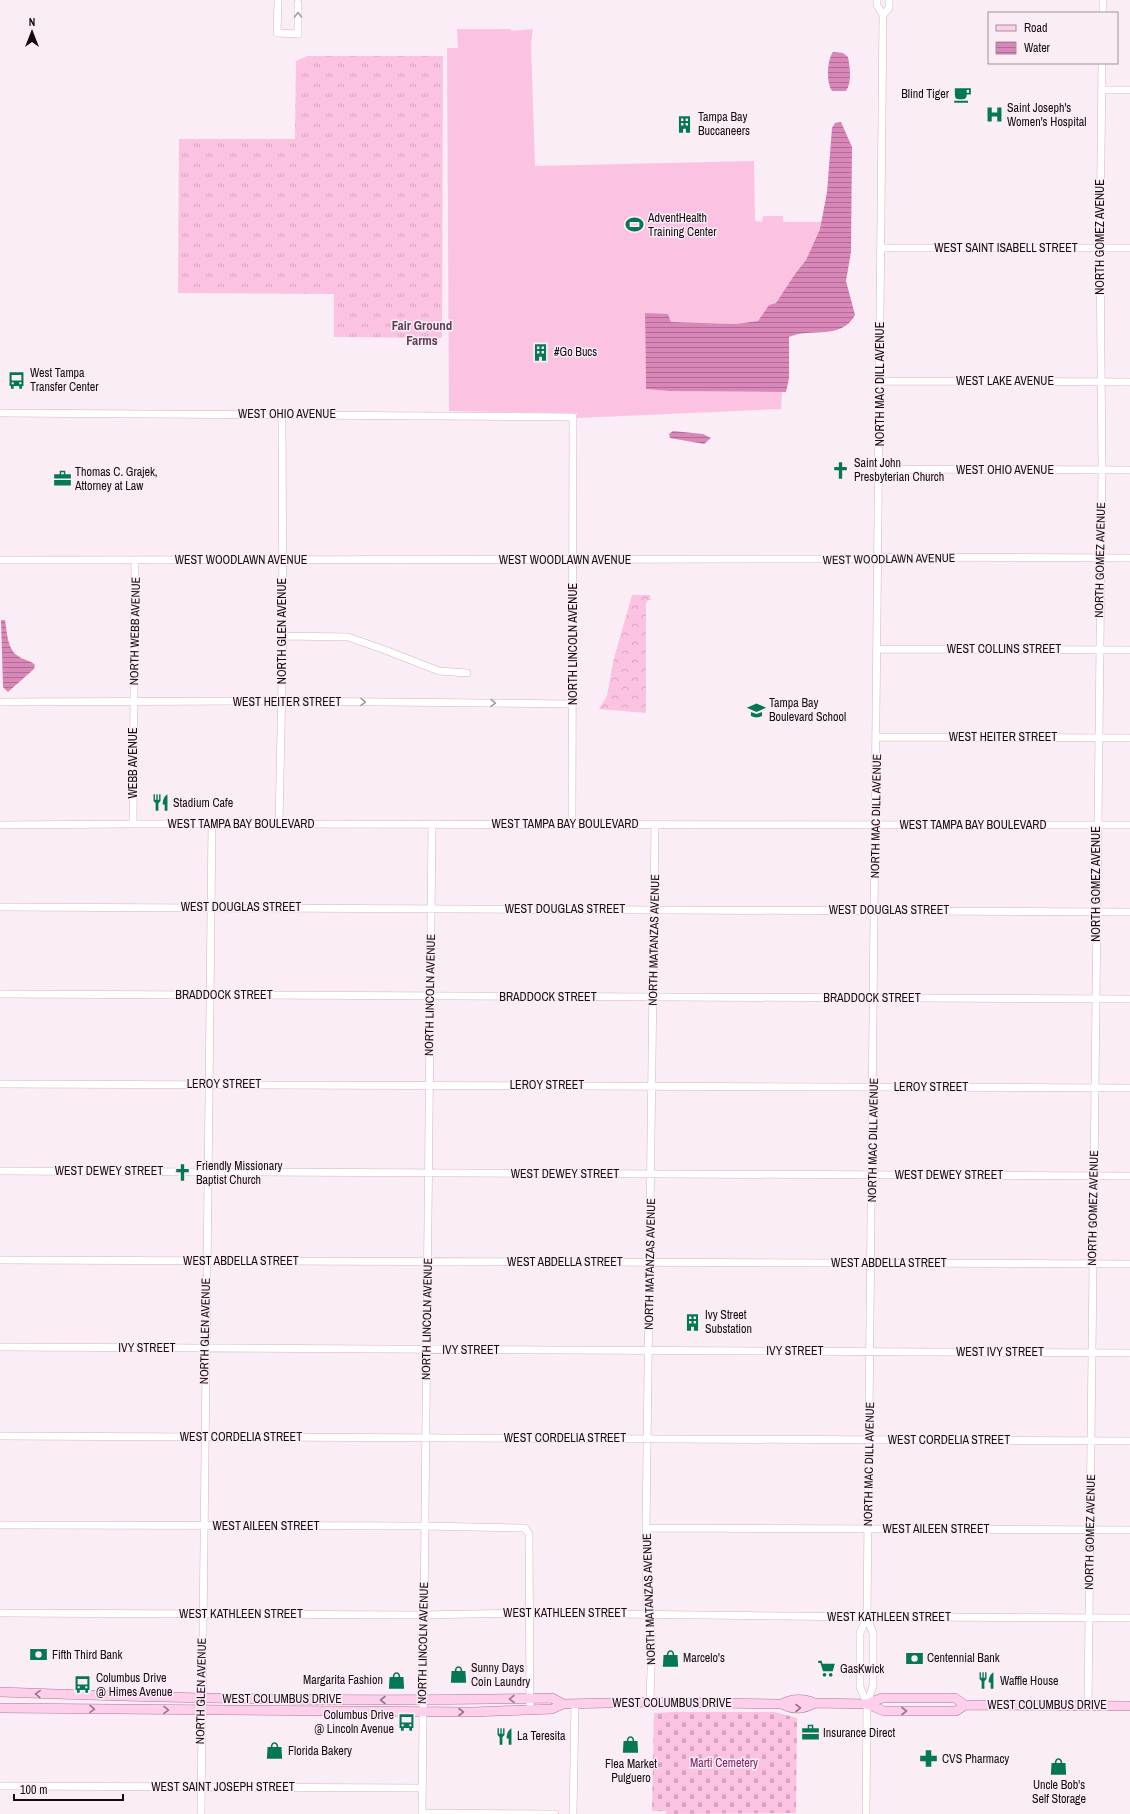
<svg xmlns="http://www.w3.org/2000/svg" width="1130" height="1814" viewBox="0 0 1130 1814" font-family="'Archivo Narrow',sans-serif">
<defs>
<pattern id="grass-tufts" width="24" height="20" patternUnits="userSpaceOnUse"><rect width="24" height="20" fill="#fbc2e2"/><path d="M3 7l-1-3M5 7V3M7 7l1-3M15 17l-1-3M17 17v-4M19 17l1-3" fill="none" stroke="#d6a5c1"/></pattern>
<pattern id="forest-crowns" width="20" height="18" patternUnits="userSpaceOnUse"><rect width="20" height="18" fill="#fbc2e2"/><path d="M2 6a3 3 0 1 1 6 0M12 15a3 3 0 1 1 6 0" fill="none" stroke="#d6a5c1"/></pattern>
<pattern id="cemetery-stones" width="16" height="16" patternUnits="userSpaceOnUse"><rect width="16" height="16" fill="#fbc2e2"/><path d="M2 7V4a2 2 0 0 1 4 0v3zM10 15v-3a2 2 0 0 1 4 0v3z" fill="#d6a5c1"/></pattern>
<pattern id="water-rules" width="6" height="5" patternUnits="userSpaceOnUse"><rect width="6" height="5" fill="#d986b8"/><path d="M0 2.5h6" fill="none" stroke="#af6c94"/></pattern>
</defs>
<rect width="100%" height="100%" fill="#fbedf5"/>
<path fill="url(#grass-tufts)" d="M308 56H443L442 338 334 337V294L178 293 179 139H295L296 61Z"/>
<path fill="url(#forest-crowns)" d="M632 595H650L651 600H648L646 604V713L599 709 607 696 613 662Z"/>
<path fill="url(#cemetery-stones)" d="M673 1712H775L797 1718 796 1813 666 1814V1811H652L654 1713Z"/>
<path fill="#fbc2e2" d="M457 29H511V31L533 29 531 44 535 166 754 161 755 221 762 222 763 216H783V222H822L820 229 806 260 795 274 776 303 769 305 758 321 735 324 671 322 668 314H645L646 389 669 391 782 392 781 409 577 418V413L449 411 447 48H458Z"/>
<path fill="url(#water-rules)" d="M833 52 843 53 848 57C850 68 852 82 846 91H832C826 82 827 60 833 52Z
M841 122 852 147 851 252 846 281 855 315C841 341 811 327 789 337V378L786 392 669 391 646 389 645 313 668 314 671 322 735 324 758 321 769 305 776 303 795 274 806 260 820 229 827 192 832 128 835 123Z
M673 431 703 434 711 438 704 444 670 438 669 434Z
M1 620H5C7 631 7 649 18 656 23 660 30 660 35 665L34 669 8 692 3 687Z"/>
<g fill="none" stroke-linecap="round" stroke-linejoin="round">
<defs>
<path id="minor" d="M278 1 277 33 298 34V3
M1103 13V0
M883 15 889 8V0
M1102 90H1130
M881 248H1130
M880 381 1130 382
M0 413 573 417 572 824
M879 469 1130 470
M0 560 868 559 878 557 1130 558
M283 636 348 637 385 650 439 671 467 673
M878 649 1130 650
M0 702 282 701 573 704
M877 737 1130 738
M133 824 135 560
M279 824 283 636 282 414
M0 825 133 824 1130 825
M0 907 1130 912
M0 994 1130 999
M0 1084 1130 1088
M0 1171 1130 1176
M0 1260 1130 1264
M0 1347 1130 1353
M0 1436 1130 1441
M0 1525 424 1526 525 1528 529 1534 530 1710
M646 1528 1130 1530
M0 1613 423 1615 529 1613 867 1617 1130 1618
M650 1702 652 1637 647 1614 646 1528 655 825
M867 1704 860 1687V1633L867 1617 883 15 877 5V0
M1088 1706 1102 470 1100 248 1102 63
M0 1786 422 1788
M422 1813 555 1814
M201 1814 212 824
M422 1814 432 824
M573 1814 575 1704
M866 1814 867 1704 873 1686V1633L867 1617"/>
<path id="major" d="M0 1692C184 1699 368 1702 552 1698L563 1704
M782 1704C792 1710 804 1709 815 1703
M867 1704 884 1711H956L965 1705 1130 1706
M0 1708 473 1712 552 1709 563 1704 650 1702 782 1704C793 1698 803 1698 815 1703L867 1704 882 1698H955L965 1705"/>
</defs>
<use href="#minor" stroke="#d4b2c5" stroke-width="8"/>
<use href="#major" stroke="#ad7697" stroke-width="10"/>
<use href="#minor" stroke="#fff" stroke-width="7"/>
<use href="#major" stroke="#fecfeb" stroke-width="9"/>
</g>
<defs><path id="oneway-chevron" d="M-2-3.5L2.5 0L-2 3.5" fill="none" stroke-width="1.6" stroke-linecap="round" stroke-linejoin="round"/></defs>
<g stroke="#a29da0">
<use href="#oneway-chevron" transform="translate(298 15) rotate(-90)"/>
<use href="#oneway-chevron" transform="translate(363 702) rotate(1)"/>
<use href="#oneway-chevron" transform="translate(493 703) rotate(1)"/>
</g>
<g stroke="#967789">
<use href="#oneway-chevron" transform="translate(38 1694) rotate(-178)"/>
<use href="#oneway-chevron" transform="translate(512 1699) rotate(179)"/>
<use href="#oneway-chevron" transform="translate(383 1700) rotate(180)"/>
<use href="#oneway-chevron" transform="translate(798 1708)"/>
<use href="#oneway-chevron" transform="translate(92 1709) rotate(1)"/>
<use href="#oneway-chevron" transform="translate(166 1710) rotate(1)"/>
<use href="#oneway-chevron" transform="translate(904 1711)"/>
<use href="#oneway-chevron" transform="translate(461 1712)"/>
</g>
<defs>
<symbol id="cafe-bare" viewBox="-9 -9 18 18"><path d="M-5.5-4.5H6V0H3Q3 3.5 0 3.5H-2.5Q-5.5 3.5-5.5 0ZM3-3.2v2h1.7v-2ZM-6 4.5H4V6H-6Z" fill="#047854" stroke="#fbedf5" stroke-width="2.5" paint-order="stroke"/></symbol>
<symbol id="hospital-bare" viewBox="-9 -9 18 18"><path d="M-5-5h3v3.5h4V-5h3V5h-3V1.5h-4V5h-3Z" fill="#047854" stroke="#fbedf5" stroke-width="2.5" paint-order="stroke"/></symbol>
<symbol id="building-bare" viewBox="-9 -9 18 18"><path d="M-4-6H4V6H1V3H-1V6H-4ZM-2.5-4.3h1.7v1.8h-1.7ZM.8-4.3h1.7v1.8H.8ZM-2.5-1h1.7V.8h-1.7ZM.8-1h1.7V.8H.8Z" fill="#047854" stroke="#fbedf5" stroke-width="2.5" paint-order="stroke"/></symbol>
<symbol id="stadium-bare" viewBox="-9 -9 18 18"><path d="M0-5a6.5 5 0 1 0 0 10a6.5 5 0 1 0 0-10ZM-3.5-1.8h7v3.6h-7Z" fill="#047854" stroke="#fbedf5" stroke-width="2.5" paint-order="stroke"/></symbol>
<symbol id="bus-bare" viewBox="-9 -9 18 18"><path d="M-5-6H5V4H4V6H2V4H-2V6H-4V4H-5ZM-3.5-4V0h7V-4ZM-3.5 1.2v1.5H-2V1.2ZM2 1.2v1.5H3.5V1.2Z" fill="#047854" stroke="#fbedf5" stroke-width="2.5" paint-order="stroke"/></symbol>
<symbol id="church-bare" viewBox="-9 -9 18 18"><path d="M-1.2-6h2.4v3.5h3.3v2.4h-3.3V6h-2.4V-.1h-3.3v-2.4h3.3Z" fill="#047854" stroke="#fbedf5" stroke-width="2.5" paint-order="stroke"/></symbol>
<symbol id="office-bare" viewBox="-9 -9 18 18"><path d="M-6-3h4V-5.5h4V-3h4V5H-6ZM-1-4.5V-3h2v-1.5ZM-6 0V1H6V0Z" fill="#047854" stroke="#fbedf5" stroke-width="2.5" paint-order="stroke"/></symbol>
<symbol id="school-bare" viewBox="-9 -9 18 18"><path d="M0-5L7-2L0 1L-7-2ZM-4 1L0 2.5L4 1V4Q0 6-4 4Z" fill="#047854" stroke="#fbedf5" stroke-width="2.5" paint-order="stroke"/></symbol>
<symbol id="restaurant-bare" viewBox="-9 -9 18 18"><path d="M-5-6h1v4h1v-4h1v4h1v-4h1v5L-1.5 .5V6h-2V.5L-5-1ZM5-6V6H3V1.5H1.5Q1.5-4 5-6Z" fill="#047854" stroke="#fbedf5" stroke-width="2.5" paint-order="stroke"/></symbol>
<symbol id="bank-bare" viewBox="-9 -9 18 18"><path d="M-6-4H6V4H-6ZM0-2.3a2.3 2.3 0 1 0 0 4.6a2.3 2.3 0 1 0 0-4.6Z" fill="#047854" stroke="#fbedf5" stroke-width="2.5" paint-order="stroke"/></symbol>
<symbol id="shop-bare" viewBox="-9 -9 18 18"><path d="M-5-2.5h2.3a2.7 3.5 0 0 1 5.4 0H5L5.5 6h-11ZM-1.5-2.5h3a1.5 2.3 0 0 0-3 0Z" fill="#047854" stroke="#fbedf5" stroke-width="2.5" paint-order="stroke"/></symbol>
<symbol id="supermarket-bare" viewBox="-9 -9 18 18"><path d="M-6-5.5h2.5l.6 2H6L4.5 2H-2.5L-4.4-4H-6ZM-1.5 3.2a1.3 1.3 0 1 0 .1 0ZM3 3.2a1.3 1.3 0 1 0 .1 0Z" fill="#047854" stroke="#fbedf5" stroke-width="2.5" paint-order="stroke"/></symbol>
<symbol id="pharmacy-bare" viewBox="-9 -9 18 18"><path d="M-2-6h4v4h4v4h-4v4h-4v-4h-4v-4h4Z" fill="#047854" stroke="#fbedf5" stroke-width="2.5" paint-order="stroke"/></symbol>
</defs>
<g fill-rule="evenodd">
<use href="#cafe-bare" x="950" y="82" width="25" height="25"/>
<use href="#hospital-bare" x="982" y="102" width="25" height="25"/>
<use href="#building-bare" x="672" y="112" width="25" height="25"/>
<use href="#stadium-bare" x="622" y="212" width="25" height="25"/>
<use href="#building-bare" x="528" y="340" width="25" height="25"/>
<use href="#bus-bare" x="4" y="368" width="25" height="25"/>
<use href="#church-bare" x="828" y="458" width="25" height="25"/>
<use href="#office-bare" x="50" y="466" width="25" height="25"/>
<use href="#school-bare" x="744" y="698" width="25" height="25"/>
<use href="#restaurant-bare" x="148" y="790" width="25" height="25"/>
<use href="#church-bare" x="170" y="1160" width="25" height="25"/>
<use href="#building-bare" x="680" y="1310" width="25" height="25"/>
<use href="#bank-bare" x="26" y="1642" width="25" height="25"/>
<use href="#shop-bare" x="658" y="1646" width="25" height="25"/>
<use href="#bank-bare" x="902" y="1646" width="25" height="25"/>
<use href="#supermarket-bare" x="814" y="1656" width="25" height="25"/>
<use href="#shop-bare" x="446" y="1662" width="25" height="25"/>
<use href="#shop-bare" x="384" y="1668" width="25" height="25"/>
<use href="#restaurant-bare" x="974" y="1668" width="25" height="25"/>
<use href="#bus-bare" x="70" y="1672" width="25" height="25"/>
<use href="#bus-bare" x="394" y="1710" width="25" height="25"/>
<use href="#office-bare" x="798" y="1720" width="25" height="25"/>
<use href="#restaurant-bare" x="492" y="1724" width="25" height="25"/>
<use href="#shop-bare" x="618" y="1732" width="25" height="25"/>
<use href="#shop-bare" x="262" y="1738" width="25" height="25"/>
<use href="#pharmacy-bare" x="916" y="1746" width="25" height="25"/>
<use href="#shop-bare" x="1046" y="1754" width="25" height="25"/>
</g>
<g text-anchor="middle" stroke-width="3" stroke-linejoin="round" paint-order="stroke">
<g font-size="12" fill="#160b12" stroke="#fbedf5" text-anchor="start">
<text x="949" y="98" text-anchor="end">Blind Tiger</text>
<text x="1007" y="112">Saint Joseph's<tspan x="1007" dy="14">Women's Hospital</tspan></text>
<text x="698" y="121">Tampa Bay<tspan x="698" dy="14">Buccaneers</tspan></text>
<text x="648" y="222">AdventHealth<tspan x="648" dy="14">Training Center</tspan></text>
<text x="554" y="356">#Go Bucs</text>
<text x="30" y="377">West Tampa<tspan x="30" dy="14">Transfer Center</tspan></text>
<text x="854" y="467">Saint John<tspan x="854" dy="14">Presbyterian Church</tspan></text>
<text x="75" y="476">Thomas C. Grajek,<tspan x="75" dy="14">Attorney at Law</tspan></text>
<text x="769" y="707">Tampa Bay<tspan x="769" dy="14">Boulevard School</tspan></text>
<text x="173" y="807">Stadium Cafe</text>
<text x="196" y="1170">Friendly Missionary<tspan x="196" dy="14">Baptist Church</tspan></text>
<text x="705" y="1319">Ivy Street<tspan x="705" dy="14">Substation</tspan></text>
<text x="52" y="1659">Fifth Third Bank</text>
<text x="683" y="1662">Marcelo's</text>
<text x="927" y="1662">Centennial Bank</text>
<text x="471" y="1672">Sunny Days<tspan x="471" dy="14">Coin Laundry</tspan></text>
<text x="840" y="1673">GasKwick</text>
<text x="96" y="1682">Columbus Drive<tspan x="96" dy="14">@ Himes Avenue</tspan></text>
<text x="383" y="1684" text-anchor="end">Margarita Fashion</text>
<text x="1000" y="1685">Waffle House</text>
<text x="394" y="1719" text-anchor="end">Columbus Drive<tspan x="394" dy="14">@ Lincoln Avenue</tspan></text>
<text x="823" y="1737">Insurance Direct</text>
<text x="517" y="1740">La Teresita</text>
<text x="288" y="1755">Florida Bakery</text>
<text x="942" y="1763">CVS Pharmacy</text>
<text x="631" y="1768" text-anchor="middle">Flea Market<tspan x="631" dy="14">Pulguero</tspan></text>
<text x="1059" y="1789" text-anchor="middle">Uncle Bob's<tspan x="1059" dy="14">Self Storage</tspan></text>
</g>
<g font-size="12" fill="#160b12" stroke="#fbedf5">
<text transform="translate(1100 237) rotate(-90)" y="4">NORTH GOMEZ AVENUE</text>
<text x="1006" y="252">WEST SAINT ISABELL STREET</text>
<text x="1005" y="385">WEST LAKE AVENUE</text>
<text transform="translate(880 384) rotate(-90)" y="4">NORTH MAC DILL AVENUE</text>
<text x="287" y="418">WEST OHIO AVENUE</text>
<text x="1005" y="474">WEST OHIO AVENUE</text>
<text transform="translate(889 559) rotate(-1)" y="4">WEST WOODLAWN AVENUE</text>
<text x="241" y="564">WEST WOODLAWN AVENUE</text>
<text x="565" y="564">WEST WOODLAWN AVENUE</text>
<text transform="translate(1100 560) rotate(-89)" y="4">NORTH GOMEZ AVENUE</text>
<text transform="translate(135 631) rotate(-89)" y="4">NORTH WEBB AVENUE</text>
<text transform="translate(282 631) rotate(-90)" y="4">NORTH GLEN AVENUE</text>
<text transform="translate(573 644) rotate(-90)" y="4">NORTH LINCOLN AVENUE</text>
<text x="1004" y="653">WEST COLLINS STREET</text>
<text x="287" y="706">WEST HEITER STREET</text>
<text x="1003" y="741">WEST HEITER STREET</text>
<text transform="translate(133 763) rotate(-90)" y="4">WEBB AVENUE</text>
<text transform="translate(876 816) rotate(-89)" y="4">NORTH MAC DILL AVENUE</text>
<text x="241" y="828">WEST TAMPA BAY BOULEVARD</text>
<text x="565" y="828">WEST TAMPA BAY BOULEVARD</text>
<text x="973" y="829">WEST TAMPA BAY BOULEVARD</text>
<text transform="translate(1096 884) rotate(-90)" y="4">NORTH GOMEZ AVENUE</text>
<text x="241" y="911">WEST DOUGLAS STREET</text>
<text x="565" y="913">WEST DOUGLAS STREET</text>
<text x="889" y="914">WEST DOUGLAS STREET</text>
<text transform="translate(654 940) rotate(-89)" y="4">NORTH MATANZAS AVENUE</text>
<text x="224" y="999">BRADDOCK STREET</text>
<text transform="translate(430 995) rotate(-89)" y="4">NORTH LINCOLN AVENUE</text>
<text x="548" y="1001">BRADDOCK STREET</text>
<text x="872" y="1002">BRADDOCK STREET</text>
<text x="224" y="1088">LEROY STREET</text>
<text x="547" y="1089">LEROY STREET</text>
<text x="931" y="1091">LEROY STREET</text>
<text transform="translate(873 1140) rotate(-89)" y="4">NORTH MAC DILL AVENUE</text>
<text x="109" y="1175">WEST DEWEY STREET</text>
<text x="565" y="1178">WEST DEWEY STREET</text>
<text x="949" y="1179">WEST DEWEY STREET</text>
<text transform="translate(1093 1208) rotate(-89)" y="4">NORTH GOMEZ AVENUE</text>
<text x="241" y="1265">WEST ABDELLA STREET</text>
<text x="565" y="1266">WEST ABDELLA STREET</text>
<text x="889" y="1267">WEST ABDELLA STREET</text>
<text transform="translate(650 1264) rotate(-89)" y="4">NORTH MATANZAS AVENUE</text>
<text transform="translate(427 1319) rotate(-89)" y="4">NORTH LINCOLN AVENUE</text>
<text transform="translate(205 1331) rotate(-89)" y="4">NORTH GLEN AVENUE</text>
<text x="147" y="1352">IVY STREET</text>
<text x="471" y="1354">IVY STREET</text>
<text x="795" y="1355">IVY STREET</text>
<text x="1000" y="1356">WEST IVY STREET</text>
<text x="241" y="1441">WEST CORDELIA STREET</text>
<text x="565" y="1442">WEST CORDELIA STREET</text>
<text x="949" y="1444">WEST CORDELIA STREET</text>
<text transform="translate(869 1464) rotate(-89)" y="4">NORTH MAC DILL AVENUE</text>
<text x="266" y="1530">WEST AILEEN STREET</text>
<text x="936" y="1533">WEST AILEEN STREET</text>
<text transform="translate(1090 1532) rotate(-89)" y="4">NORTH GOMEZ AVENUE</text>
<text transform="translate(649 1599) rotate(-92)" y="4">NORTH MATANZAS AVENUE</text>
<text x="565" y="1617">WEST KATHLEEN STREET</text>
<text x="241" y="1618">WEST KATHLEEN STREET</text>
<text x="889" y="1621">WEST KATHLEEN STREET</text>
<text transform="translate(423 1643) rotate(-89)" y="4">NORTH LINCOLN AVENUE</text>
<text transform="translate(201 1691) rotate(-89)" y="4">NORTH GLEN AVENUE</text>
<text x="282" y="1703">WEST COLUMBUS DRIVE</text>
<text x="672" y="1707">WEST COLUMBUS DRIVE</text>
<text x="1047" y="1709">WEST COLUMBUS DRIVE</text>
<text x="223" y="1791">WEST SAINT JOSEPH STREET</text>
</g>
<g font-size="12" fill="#842365" stroke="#fbedf5">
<text x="724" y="1767">Marti Cemetery</text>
</g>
<g font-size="13" font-weight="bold" fill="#5d4152" stroke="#fbedf5">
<text x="422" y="330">Fair Ground<tspan x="422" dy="15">Farms</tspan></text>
</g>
</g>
<rect x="988" y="12" width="130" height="52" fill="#fbedf5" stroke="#9f939a"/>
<rect x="996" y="25" width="20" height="6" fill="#fecfeb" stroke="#9f939a"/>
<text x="1024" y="32" font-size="12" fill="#160b12">Road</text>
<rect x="996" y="42" width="20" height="12" fill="url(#water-rules)" stroke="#9f939a"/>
<text x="1024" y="52" font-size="12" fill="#160b12">Water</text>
<g transform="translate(32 32)" stroke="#fbedf5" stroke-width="3" paint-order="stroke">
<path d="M0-3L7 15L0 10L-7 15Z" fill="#160b12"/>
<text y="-6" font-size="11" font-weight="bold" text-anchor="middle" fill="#160b12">N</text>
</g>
<path d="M14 1794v6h109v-6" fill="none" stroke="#160b12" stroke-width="2"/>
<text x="20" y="1794" font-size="12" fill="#160b12" stroke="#fbedf5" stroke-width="3" paint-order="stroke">100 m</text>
</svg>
